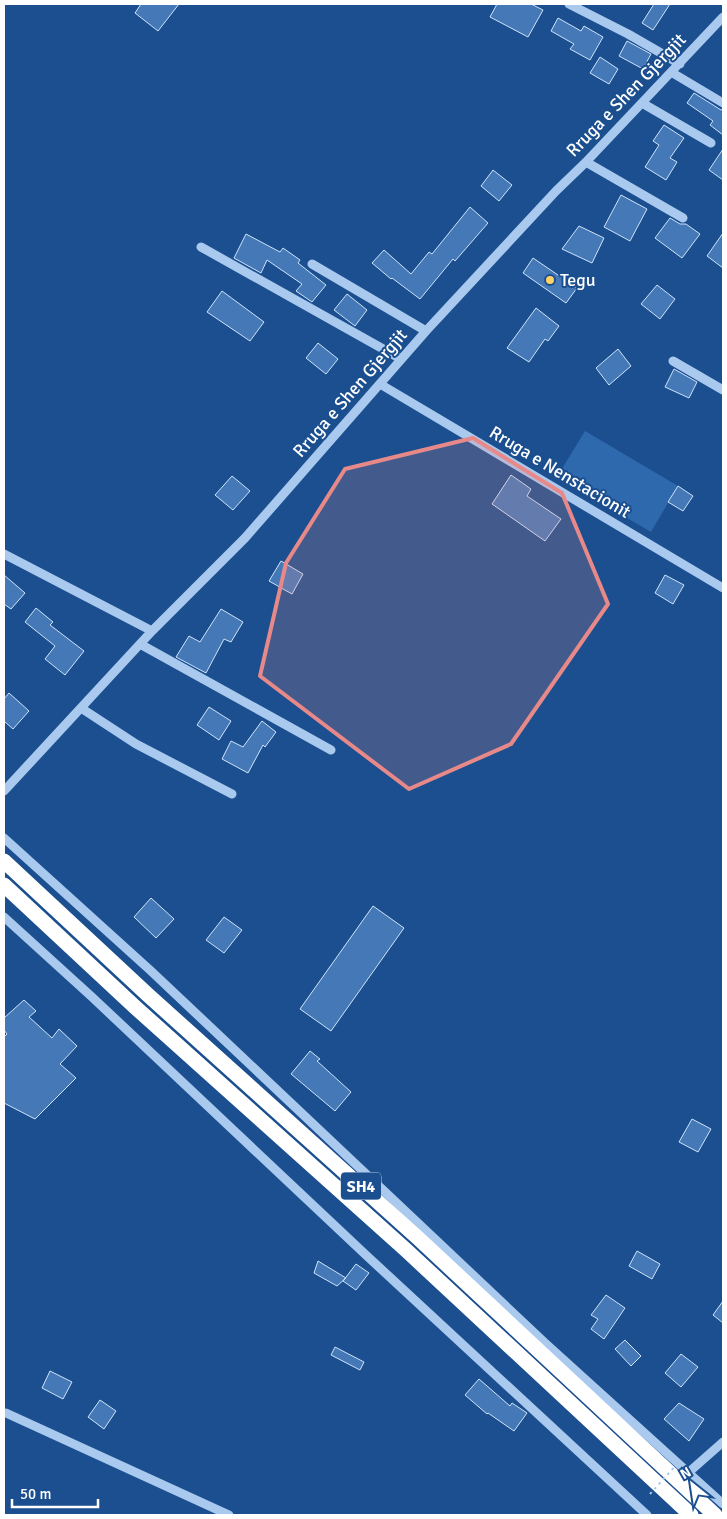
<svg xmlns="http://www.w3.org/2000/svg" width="727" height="1519" viewBox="0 0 727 1519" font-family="Signika,sans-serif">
<rect width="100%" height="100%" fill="#1b4f8f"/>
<path fill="#2e69ad" d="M585 431 678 486 651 532 557 477Z"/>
<path fill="#4478b7" stroke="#cfe3fa" d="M141 4H179L158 31 135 13Z
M497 4H531L543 10 528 37 490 17Z
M654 4H670L653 30 642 23Z
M558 18 581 31 584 26 603 37 590 60 570 49 574 44 551 31Z
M627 41 651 54 643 69 619 56Z
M600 57 618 69 609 84 590 73Z
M694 93 721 110 723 109V135L710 125 713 121 687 103Z
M664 125 684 138 670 158 677 162 666 180 645 167 659 145 653 141Z
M723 149V180L709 170Z
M493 170 512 185 499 201 481 186Z
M621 195 647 209 630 241 604 227Z
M470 207 488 223 455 261 453 259 420 299 392 278 391 279 372 263 384 250 411 274 429 252 432 254Z
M670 218 680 224H686L700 234 682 258 655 238Z
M579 226 604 238 592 263 562 249Z
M723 233V268L707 256Z
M246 234 280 252 283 248 300 260 298 263 326 285 312 302 296 291 302 284 267 260 261 273 234 258Z
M533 258 577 288 566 303 523 273Z
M657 285 675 299 660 319 641 304Z
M222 291 264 322 250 341 207 312Z
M347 294 367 310 355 326 334 310Z
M536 308 559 326 548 341 545 339 529 362 507 348Z
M318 343 338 359 326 374 306 358Z
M618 349 631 366 609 385 596 368Z
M674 369 697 382 689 398 665 387Z
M511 475 531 489 527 496 561 519 545 541 492 504Z
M232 476 250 491 233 510 215 495Z
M678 486 693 496 683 511 668 502Z
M281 561 303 574 292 594 269 581Z
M4 575 25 593 11 609 4 604Z
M665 575 684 585 673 604 655 593Z
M36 608 53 622 50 625 84 651 65 675 45 659 55 646 25 622Z
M221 609 243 622 231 642 224 639 206 673 176 657 189 636 200 642Z
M9 693 29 711 13 729 4 721V699Z
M209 707 231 721 219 740 197 725Z
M262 721 276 732 265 747 263 745 248 773 222 759 231 741 243 747Z
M151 898 174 919 156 938 134 917Z
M373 906 404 928 331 1031 300 1009Z
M224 917 242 930 224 953 206 940Z
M24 1000 36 1011 29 1017 52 1038 59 1029 77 1046 60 1064 76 1078 35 1119 4 1103V1037L7 1034 4 1030V1018Z
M310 1051 320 1059 317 1061 351 1092 335 1111 291 1074Z
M692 1119 711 1129 698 1152 679 1142Z
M637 1251 660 1264 652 1279 629 1266Z
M318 1261 346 1278 337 1286 314 1273Z
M356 1264 369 1273 356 1290 343 1281Z
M606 1295 625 1308 604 1339 591 1329 598 1319 591 1315Z
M723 1301V1323L713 1315Z
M625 1340 641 1356 631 1366 615 1349Z
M335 1347 364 1362 360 1370 331 1355Z
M681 1354 698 1367 681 1387 665 1373Z
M50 1371 72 1382 63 1399 42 1388Z
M479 1379 510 1406 512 1403 527 1413 514 1431 488 1413 487 1414 465 1395Z
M100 1400 116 1411 104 1429 88 1417Z
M679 1403 704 1419 689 1441 664 1419Z"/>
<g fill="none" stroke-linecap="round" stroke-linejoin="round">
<path stroke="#a9c9ee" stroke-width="9" d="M569 4 628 34 680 64
M671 72 723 103
M642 103 711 143
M586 162 683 218
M201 247 401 359
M312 264 426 331
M673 361 723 390
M380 384 723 588
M4 554 152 631
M140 644 331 750
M81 708 136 744 232 794
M4 791 152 631 245 538 426 331 556 191 586 162 723 17
M4 838 151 971 545 1343 723 1504
M4 917 92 997 367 1256 647 1515
M6 1413 229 1515
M689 1472 723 1442"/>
<path stroke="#fff" stroke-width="15" d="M4 861 148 995 418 1238 715 1515
M4 885 135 1007 406 1250 691 1515"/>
<path stroke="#a9c9ee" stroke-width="2" stroke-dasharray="2.5 4" stroke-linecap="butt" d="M650 1494 678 1463"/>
</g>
<path fill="#e88989" fill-opacity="0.2" stroke="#e88989" stroke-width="4" stroke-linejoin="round" d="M473 438 562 493 608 604 511 744 409 789 260 676 286 563 345 469Z"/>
<circle fill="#ffd166" stroke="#1b4f8f" stroke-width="2" cx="550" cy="280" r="5"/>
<g text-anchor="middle" stroke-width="4" stroke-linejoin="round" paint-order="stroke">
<rect fill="#1b4f8f" stroke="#bbcadd" stroke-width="1" x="341" y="1172.5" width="40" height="27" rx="4"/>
<g font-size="16" font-weight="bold" fill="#fff">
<text x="361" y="1192">SH4</text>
</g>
<g font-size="18" fill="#fff" stroke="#1b4f8f">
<text transform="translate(626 95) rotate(-46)" y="6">Rruga e Shen Gjergjit</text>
<text transform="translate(350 393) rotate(-49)" y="6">Rruga e Shen Gjergjit</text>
<text transform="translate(560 472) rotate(31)" y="6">Rruga e Nenstacionit</text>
</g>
<g font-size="18" fill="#fff" stroke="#1b4f8f" text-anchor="start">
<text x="560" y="286">Tegu</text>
</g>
</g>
<rect width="727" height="1519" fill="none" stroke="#ffffff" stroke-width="10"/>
<g transform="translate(692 1484) rotate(330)" stroke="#1b4f8f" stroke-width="4" paint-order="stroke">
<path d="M0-4L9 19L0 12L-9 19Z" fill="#ffffff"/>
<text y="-8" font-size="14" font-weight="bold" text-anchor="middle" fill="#ffffff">N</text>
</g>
<path d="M12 1499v8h86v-8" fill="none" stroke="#ffffff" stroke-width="2.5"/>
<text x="20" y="1499" font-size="15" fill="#ffffff" stroke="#1b4f8f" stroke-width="4" paint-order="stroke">50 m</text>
</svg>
